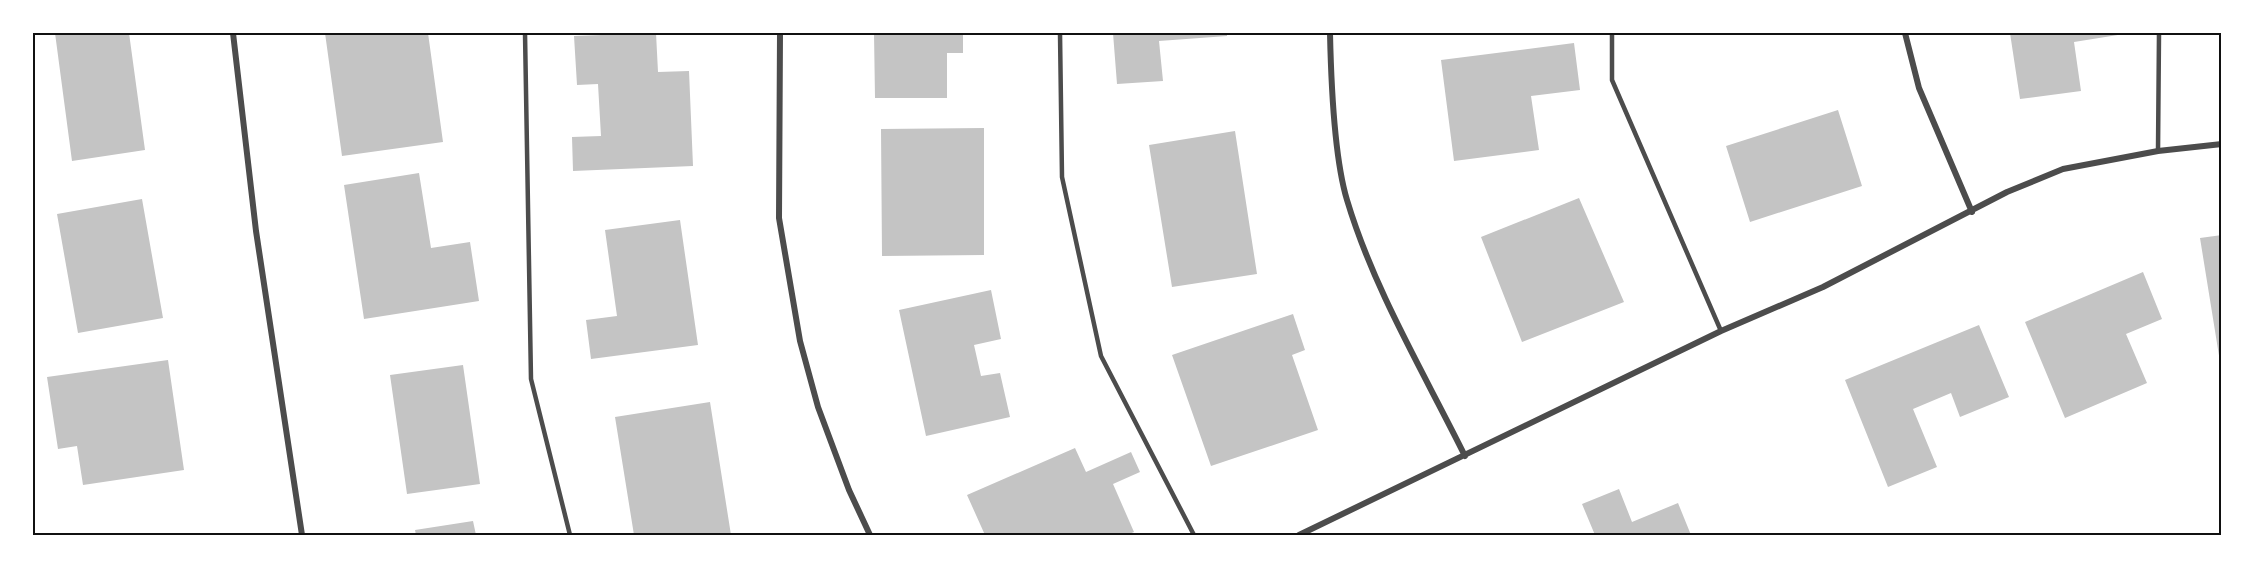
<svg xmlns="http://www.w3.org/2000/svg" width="2255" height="568" viewBox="0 0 2255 568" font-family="Barlow,sans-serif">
<rect width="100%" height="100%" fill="#fff"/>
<path fill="#c4c4c4" d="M55 33H129L145 150 72 161Z
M325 33H428L443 142 342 156Z
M656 33 658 72 689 71 693 166 573 171 572 137 601 136 598 84 577 85 574 36Z
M874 33H963V53H947V98H875Z
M1113 33H1227V36L1159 41 1163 81 1117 84Z
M2010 33H2123L2124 34 2074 42 2081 91 2020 99Z
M1574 43 1580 90 1531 96 1539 150 1454 161 1441 60Z
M1838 110 1862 186 1750 222 1726 146Z
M984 128V255L882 256 881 129Z
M1235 131 1257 274 1172 287 1149 145Z
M419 173 431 248 470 242 479 301 364 319 344 185Z
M1579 198 1624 302 1522 342 1481 237Z
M142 199 163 318 78 333 57 214Z
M680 220 698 345 591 359 586 320 617 316 605 230Z
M2222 235V368H2221L2200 238Z
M2143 272 2162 319 2126 334 2147 383 2065 418 2025 322Z
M991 290 1001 339 974 345 981 376 1000 373 1010 417 926 436 899 310Z
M1293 314 1305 350 1292 355 1318 430 1211 466 1172 355Z
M1979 325 2009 397 1960 417 1951 393 1913 409 1937 467 1888 487 1845 380Z
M168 360 184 470 83 485 77 446 58 449 47 377Z
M463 365 480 484 407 494 390 375Z
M710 402 731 535H634L615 417Z
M1075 448 1086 472 1131 452 1140 472 1113 484 1134 532 1127 535H985L967 495Z
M1619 489 1632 522 1678 503 1691 535H1595L1582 504Z
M473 521 476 535H416L415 530Z"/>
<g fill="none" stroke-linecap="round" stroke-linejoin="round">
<path stroke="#4c4c4c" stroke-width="4.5" d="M525 33 531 379 570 535
M1060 33 1062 177 1101 356 1194 535
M1612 33V80L1721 331
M2158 151 2159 33"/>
<path stroke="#4c4c4c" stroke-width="6" d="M233 33 256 231 302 535
M780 33 779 218 800 341 818 407 849 490 870 535
M1330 33C1331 79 1334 157 1347 200 1374 290 1424 373 1465 456
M1905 33 1919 88 1972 212
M1299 535 1721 331 1823 287 2007 192 2063 169 2158 151 2222 144"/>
</g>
<rect width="2255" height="568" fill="none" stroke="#ffffff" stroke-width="69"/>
<rect x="34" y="34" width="2186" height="500" fill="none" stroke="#111" stroke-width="2"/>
</svg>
